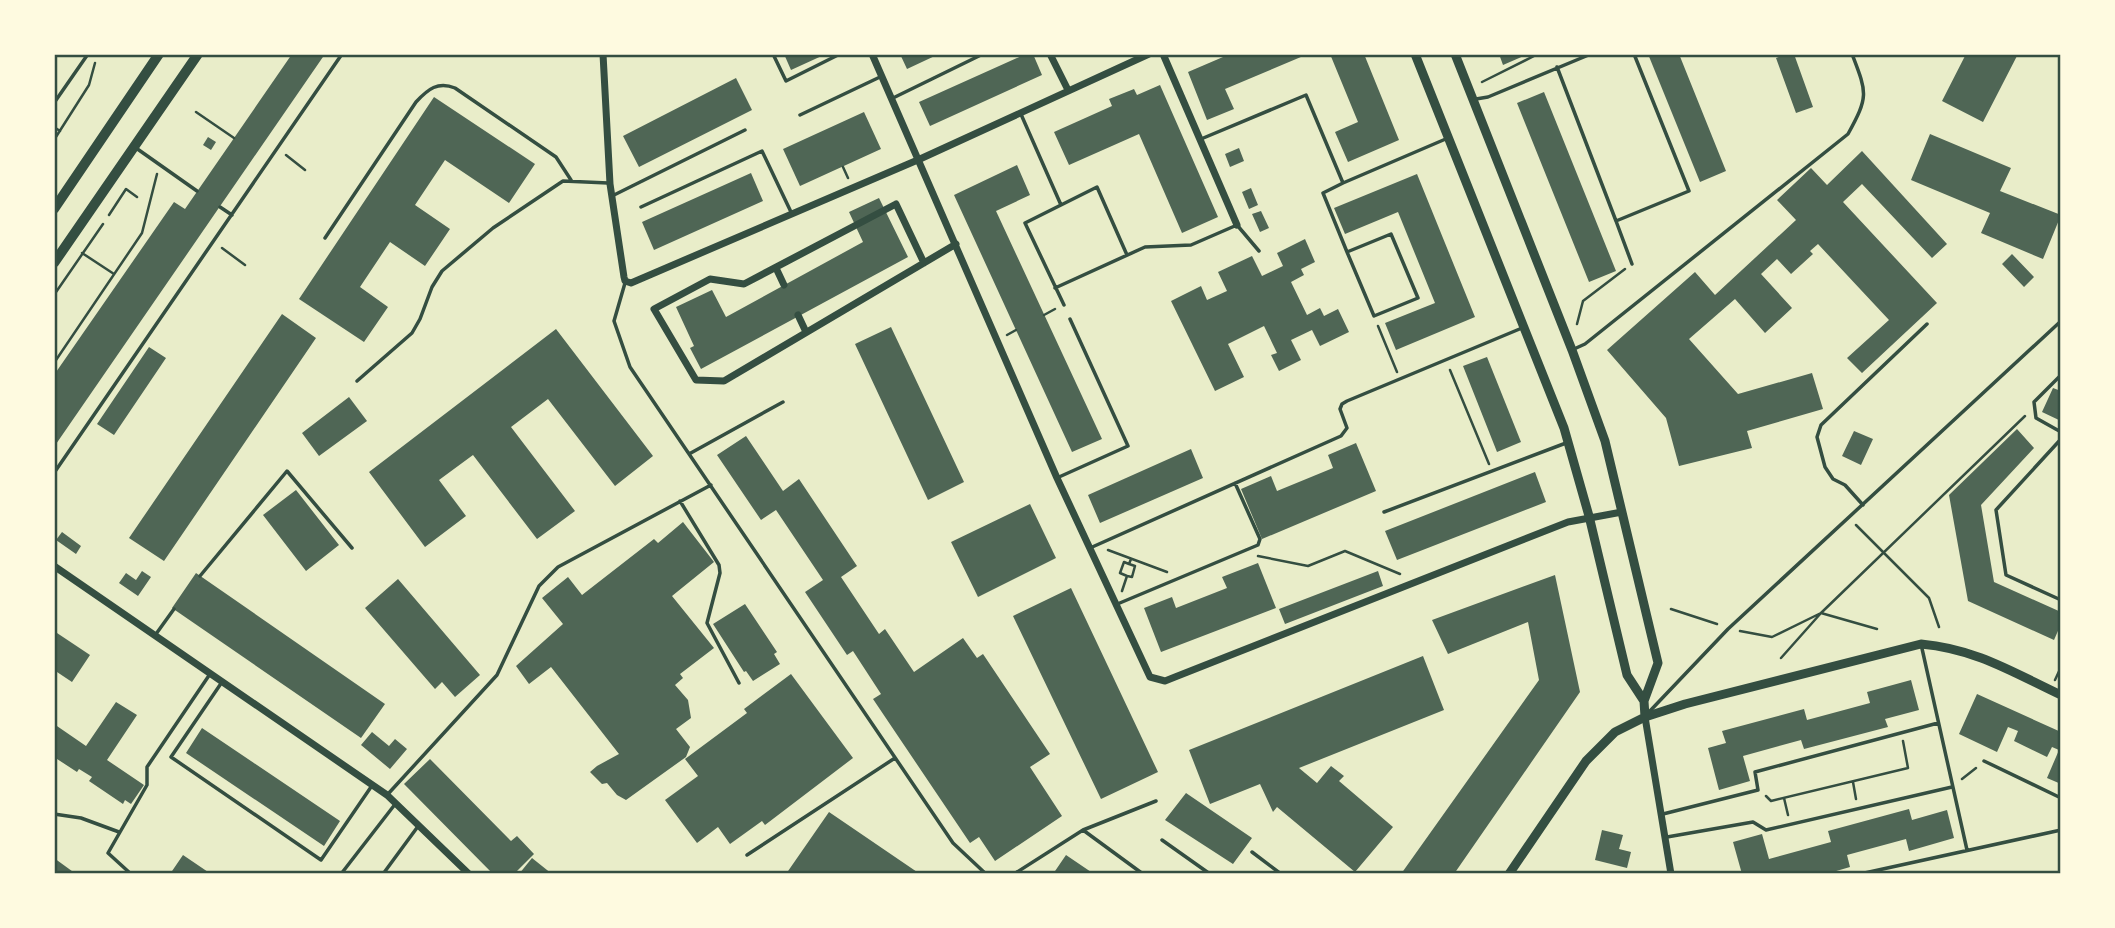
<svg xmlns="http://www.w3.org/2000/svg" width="2115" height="928" viewBox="0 0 2115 928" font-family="Montserrat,sans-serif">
<rect width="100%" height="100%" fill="#e9edc9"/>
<path fill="#4f6655" d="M292 54H325L54 447V375L174 202 185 209Z
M784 54H826L791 70Z
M900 54H939L907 69Z
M1026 54H1033L1042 75 930 126 919 102Z
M1230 54H1308L1225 89 1234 109 1207 120 1188 72Z
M1330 54H1364L1399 140 1348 162 1335 132 1358 122Z
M1499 54H1528L1503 65Z
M1648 54H1679L1726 171 1700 182Z
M1786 54H1794L1813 107 1796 113 1776 58Z
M1966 54H2018L1983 122 1942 101Z
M736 78 752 110 639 167 623 136Z
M1160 85 1218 217 1182 233 1139 134 1069 165 1054 132 1112 106 1109 99 1134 89 1137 95Z
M1544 92 1616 271 1589 282 1517 103Z
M434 97 535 164 509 203 445 160 415 205 450 229 425 266 390 242 360 287 388 307 364 342 299 299Z
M864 112 881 149 800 186 783 149Z
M1930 134 2011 168 2000 191 2061 215 2043 259 1981 233 1990 213 1911 180Z
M208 137 216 142 211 150 203 145Z
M1239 148 1244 161 1230 167 1225 154Z
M1862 151 1947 244 1932 258 1862 184 1843 202 1937 303 1862 373 1847 358 1889 320 1818 244 1810 251 1813 254 1791 274 1777 259 1761 274 1792 308 1765 333 1735 299 1689 339 1738 394 1812 373 1823 409 1747 431 1752 448 1679 466 1666 418 1607 350 1695 272 1715 295 1796 220 1777 200 1811 168 1827 185Z
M1017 165 1030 195 996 211 1102 439 1072 452 954 195Z
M751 173 763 201 654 250 642 222Z
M1417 174 1475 317 1396 350 1385 323 1435 303 1398 212 1345 234 1334 208Z
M1251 188 1258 205 1249 209 1242 192Z
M879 198 908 257 701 369 690 348 694 346 676 307 712 290 726 317 863 242 849 212Z
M1261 211 1269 228 1260 232 1252 214Z
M1305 239 1315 262 1301 269 1304 275 1291 282 1307 315 1320 308 1324 316 1338 309 1349 332 1320 346 1312 330 1291 340 1301 360 1279 371 1271 355 1277 353 1264 326 1228 344 1244 377 1215 391 1171 301 1201 286 1207 300 1227 291 1218 272 1252 256 1262 276 1283 266 1277 253Z
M2012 254 2034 277 2024 287 2002 264Z
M282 314 316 338 164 561 129 538Z
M891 327 964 482 928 500 855 344Z
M556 329 653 456 615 486 548 399 511 427 575 511 537 539 473 455 439 480 466 516 425 547 369 472Z
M149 347 166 358 114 435 97 424Z
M1487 357 1521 442 1497 452 1463 366Z
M2053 388 2061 391V421L2042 412Z
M349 397 367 421 319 456 302 433Z
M2017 429 2034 448 1981 505 1994 582 2061 612V624L2054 640 1968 601 1949 495Z
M1854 431 1873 439 1861 465 1842 456Z
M746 436 783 491 799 479 857 566 841 577 879 634 885 629 914 672 963 638 977 658 983 654 1050 754 1030 767 1062 816 995 861 979 837 970 843 873 699 881 694 853 651 847 655 805 592 823 580 776 510 761 520 717 455Z
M1356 443 1376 491 1262 539 1241 489 1271 476 1277 491 1333 468 1328 455Z
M1191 449 1203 478 1100 523 1088 495Z
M1535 472 1546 502 1397 560 1385 531Z
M296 490 339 545 306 571 263 515Z
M1030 504 1056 558 978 597 951 542Z
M683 522 714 562 672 596 714 648 680 674 683 678 675 685 688 700 691 718 676 729 690 747 686 757 626 800 617 795 607 783 602 784 590 772 597 766 619 754 551 667 529 684 516 666 563 624 542 598 568 577 582 595 654 539 658 543Z
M62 532 81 546 76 554 56 540Z
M1258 563 1276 608 1161 652 1144 608 1172 597 1176 608 1227 588 1222 577Z
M142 571 151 577 138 596 119 583 126 573 136 580Z
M1378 571 1383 586 1285 624 1279 609Z
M196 573 385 704 361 738 172 608Z
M1555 575 1580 692 1454 874H1401L1539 680 1528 622 1448 654 1432 620Z
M398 579 480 675 455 697 442 682 435 689 365 608Z
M1071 588 1158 772 1101 799 1013 616Z
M745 604 777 652 774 654 780 664 753 681 746 671 744 672 713 624Z
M54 631 90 655 72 682 54 670Z
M1423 656 1444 710 1299 768 1317 783 1331 766 1344 776 1339 781 1393 827 1355 872 1277 807 1273 812 1260 784 1210 804 1189 750Z
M791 674 853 758 765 825 762 821 730 844 718 827 697 843 665 800 698 776 685 759 747 713 744 709Z
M1911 680 1919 710 1885 719 1888 727 1804 749 1801 740 1743 756 1750 781 1719 790 1708 748 1726 743 1722 731 1804 709 1807 720 1870 703 1867 692Z
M1977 694 2061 732V784L2047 778 2059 750 2052 747 2047 757 2014 741 2018 731 2008 727 1997 752 1959 734Z
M116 702 137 715 107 760 144 785 131 804 125 800 123 804 89 781 92 777 79 769 77 772 54 757V724L86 746Z
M202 728 340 821 324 846 186 753Z
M372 732 389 746 395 739 407 749 390 769 361 745Z
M430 759 511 841 517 836 534 854 514 874H493L404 784Z
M1186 793 1252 838 1233 864 1165 820Z
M1909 809 1912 820 1947 810 1954 838 1909 851 1906 839 1847 855 1850 867 1826 874H1742L1733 842 1762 834 1769 859 1831 842 1828 831Z
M829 812 920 874H786Z
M1602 830 1623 835 1619 849 1631 852 1627 868 1595 860Z
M183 855 211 874H170Z
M1066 855 1094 874H1053Z
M54 858 76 874H54Z
M532 858 552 874H519Z"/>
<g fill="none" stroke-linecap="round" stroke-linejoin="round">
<path stroke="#344e41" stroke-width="2.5" d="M1482 82 1538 54
M196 112 234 138
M54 127 60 131
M54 140 89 85 95 63
M286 155 305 170
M843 167 848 178
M109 215 126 189 137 197
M222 248 245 265
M82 253 114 274
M54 295 103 224
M1044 315 1055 309
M1577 324 1583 301 1625 269
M1378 326 1397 372
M1007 335 1016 330
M54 363 142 233 157 174
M1450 370 1489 464
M1856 525 1929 598 1939 627
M1108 550 1167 572
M1258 556 1308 566 1345 551 1400 574
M1127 576 1120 573 1124 562 1129 564
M1122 591 1127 576 1132 577 1135 566 1129 564 1131 559
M1671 609 1717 624
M1740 631 1772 637 1821 613 1877 629
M1781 658 1821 613 2025 416
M2055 680 2061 667
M1962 779 1976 768
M1853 782 1856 799
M1766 796 1771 801 1908 768 1903 741
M1784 798 1788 815"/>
<path stroke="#344e41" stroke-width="3.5" d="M773 54 786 81 840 54
M1557 67 1616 221 1689 191 1634 54
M893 98 983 54
M1476 99 1488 97 1591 54
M54 103 88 54
M1020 112 1061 205 1025 223 1064 305
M800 115 880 77
M1201 139 1306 95 1343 183 1448 138
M136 148 197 191
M1343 183 1323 193 1347 252 1391 234 1418 298 1374 316 1347 252
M612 196 745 130
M1061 205 1097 187 1127 255
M220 207 232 215
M641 207 762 151 791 212
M1616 221 1632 264
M325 238 416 102C428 89 438 81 455 88L556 157 571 180
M625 283 614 321 630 367 953 843 986 874
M1055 288 1145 247 1191 245 1237 225 1259 251
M1574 349 1585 344 1848 134C1869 96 1867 93 1852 54
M2061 375 2034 402 2036 418 2061 432
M357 381 412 333 420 319 432 287 442 271 493 228 563 181 608 183
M2061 439 1996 510 2006 575 2061 600
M689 454 783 402
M54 473 342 54
M1059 477 1128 446 1070 319
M680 501 719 565 720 573 707 623 739 683
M1863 505 1845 485 1833 479 1825 467 1817 437 1821 425 1927 324
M1384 512 1566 443
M1090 548 1341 436 1347 428 1340 409 1342 404 1347 401 1522 328
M200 576 287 471 352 548
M1115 605 1258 545 1260 539 1235 483
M156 634 174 609
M1921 644 1967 850
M222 682 171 757 321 860 371 787
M1649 712 1728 629 2061 321
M1984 761 2061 798
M388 794 497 675 539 586 558 567 711 485
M54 814 81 818 119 832
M1663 814 1758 790 1755 772 1938 723
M1083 830 1143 874
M1667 837 1753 822 1766 830 1952 787
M1162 840 1210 874
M1252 852 1281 874
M747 855 895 758
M131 874 108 853 147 785V767L210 674
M341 874 396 803
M383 874 419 825
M1014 874 1083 830 1156 801
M1860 874 2061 830"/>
<path stroke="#344e41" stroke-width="7" d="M603 54 610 184 624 277 625 281 631 283 920 159 1149 54
M872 54 1057 478 1150 677 1165 681 1175 677 1568 522 1622 512
M1050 54 1068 90
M1163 54 1237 225
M924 263 896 204 744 284 710 279 654 309 696 380 724 381 956 244
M776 268 784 285
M798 315 806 332
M54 566 387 795 469 874
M1645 717 1671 874"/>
<path stroke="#344e41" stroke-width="9" d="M1415 54 1564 428 1589 516 1627 675 1644 701
M1455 54 1572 350 1605 441 1658 663 1644 701 1645 717
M1509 874 1586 761 1615 732 1645 717 1685 704 1921 644C1976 649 2012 672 2061 695"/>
<path stroke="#344e41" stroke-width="10" d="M54 209 159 54
M54 263 198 54"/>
</g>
<rect width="2115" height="928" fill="none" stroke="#fefae0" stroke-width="112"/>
<rect x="56" y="56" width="2003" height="816" fill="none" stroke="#344e41" stroke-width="2.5"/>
</svg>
